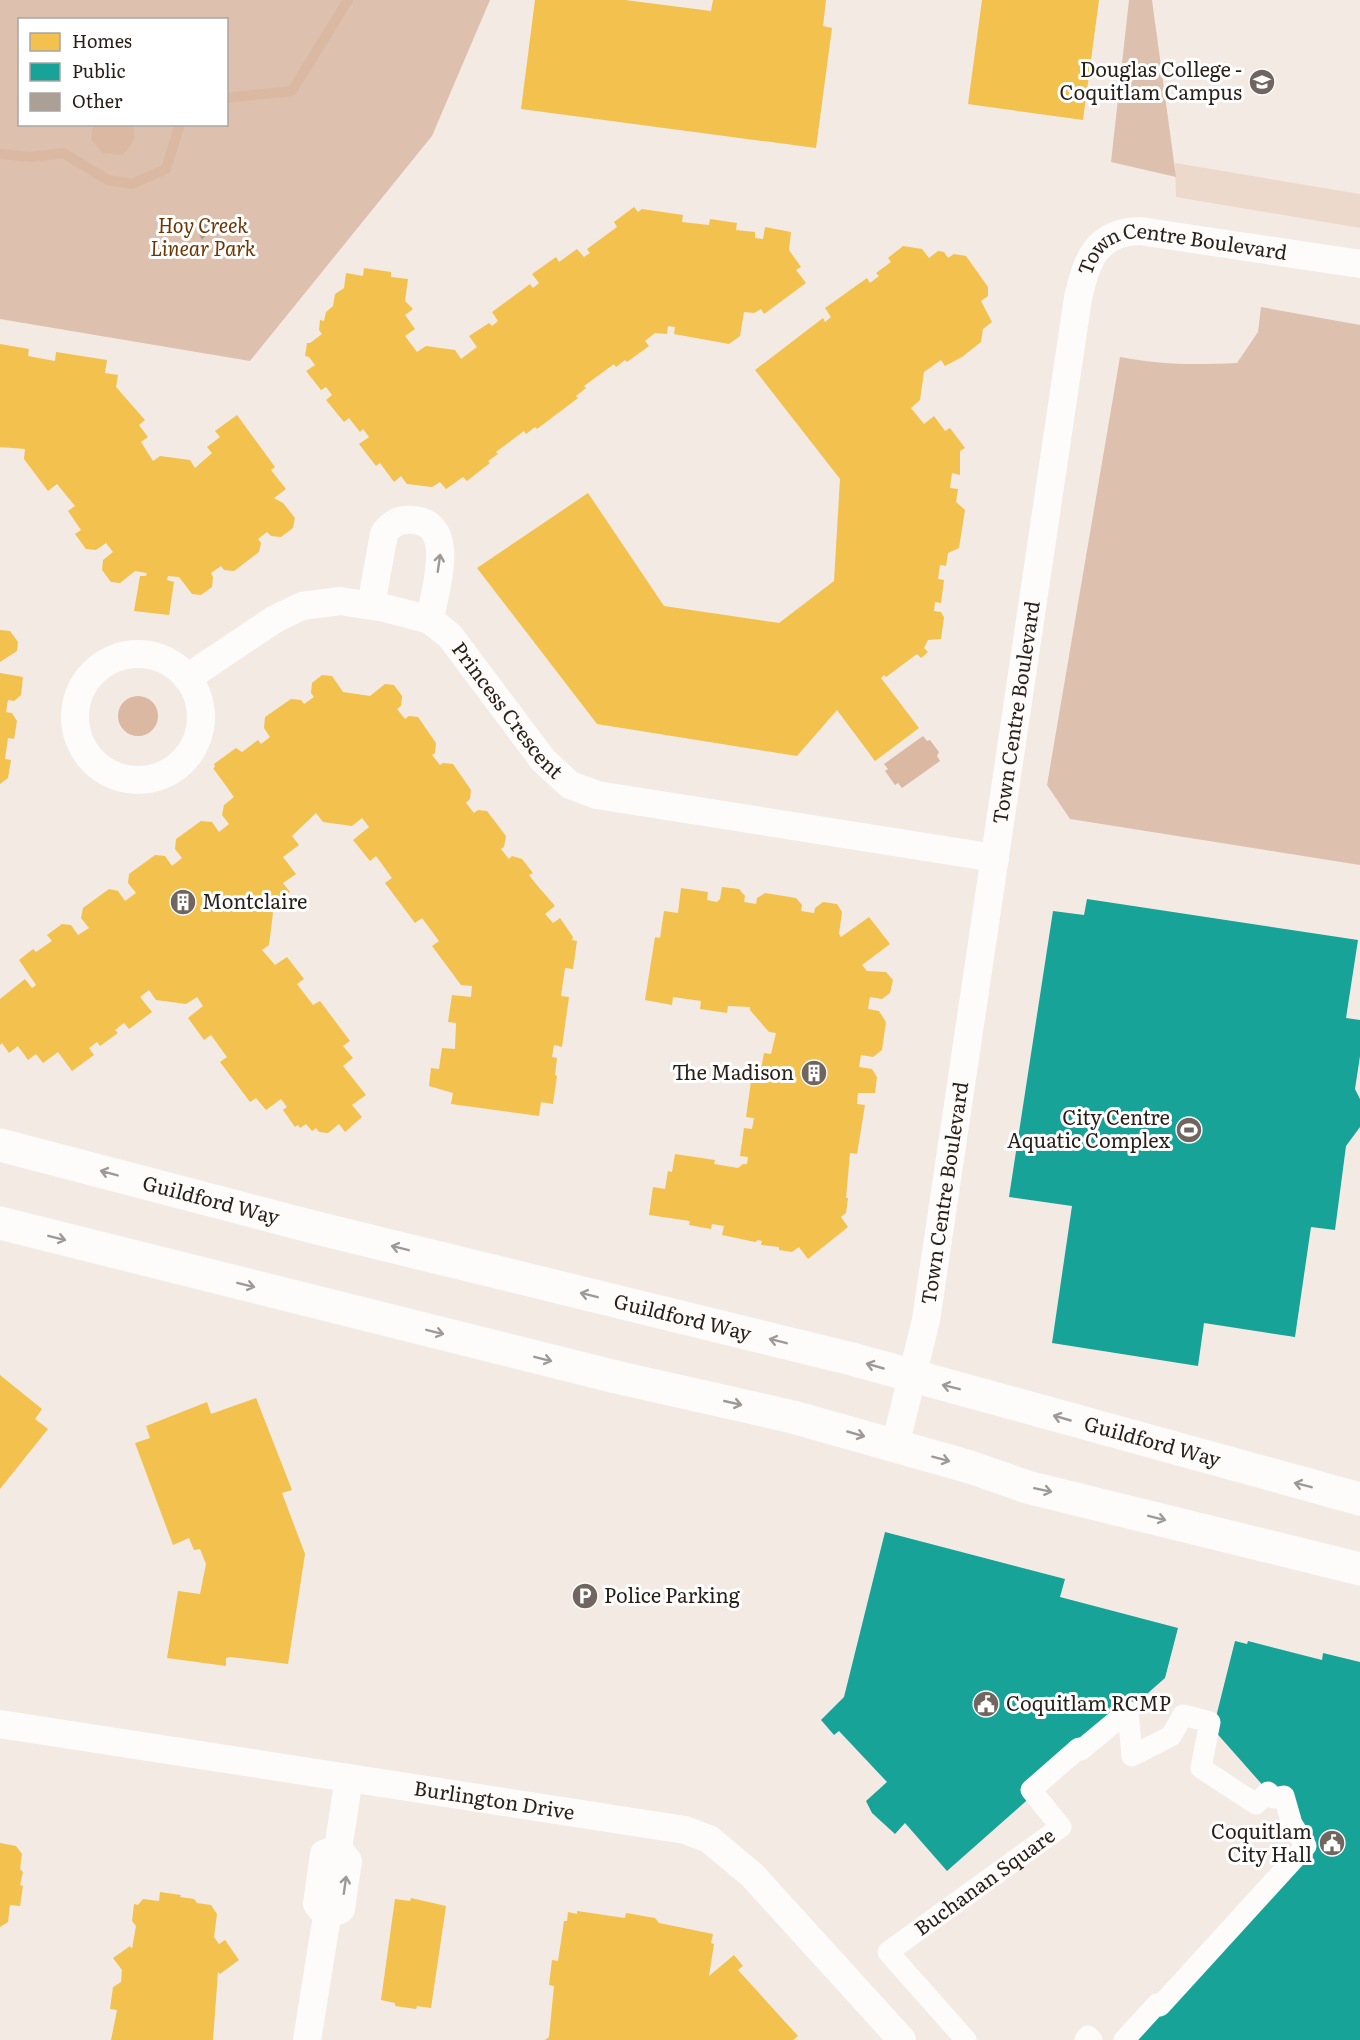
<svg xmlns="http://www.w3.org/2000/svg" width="1360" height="2040" viewBox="0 0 1360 2040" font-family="Literata,serif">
<rect width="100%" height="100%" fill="#f4eae4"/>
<path fill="#edd9cc" d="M1175 163 1360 194V228L1176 197Z"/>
<path fill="#ddc0ad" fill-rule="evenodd" d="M0 0H490L432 136 250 361 0 319ZM20 20H226V124H20Z
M1129 0H1152L1176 177 1111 162Z
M1261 307 1360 325V865L1070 819 1047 785 1120 357C1160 365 1196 365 1237 363L1258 332Z"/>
<path fill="#dab8a1" d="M93 125H133C137 138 132 146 122 155L103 153 91 140Z
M118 716a20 20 0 1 1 40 0a20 20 0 1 1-40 0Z
M923 736 927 741 930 740 939 752 937 756 940 761 902 788 898 783 895 785 885 771 888 769 884 764Z"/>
<path fill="#f2c14e" d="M535 0H625L711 11 713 0H826L823 26 832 28 816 148 521 109Z
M982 0H1099L1083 120 968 104Z
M634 207 638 212 642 209 683 215 682 222 709 225 710 219 737 223 736 230 755 232V238L763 239 765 227 791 232 789 250 801 267 796 270 806 283 764 314 761 309 754 313 744 312 740 336 729 344 674 334 675 327 668 326 667 334 655 333 645 341 649 346 627 362 625 360 616 367 614 364 584 386 586 388 576 396 578 398 537 429 535 427 526 434 524 431 496 452 498 454 488 461 490 463 467 481 463 477 446 489 440 482 432 487 407 484 401 476 394 482 380 463 376 466 359 444 369 437 363 429 360 432 349 418 344 422 326 400 332 395 326 387 321 390 306 371 315 365 309 357 305 356 307 343H310L322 334 319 330 320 320 324 321 326 312 333 306 335 294 344 288 346 273 363 276 364 268 391 272V277L408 279 405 301 413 309 405 315 415 329 405 336 417 352 426 346 455 350 461 359 477 347 469 336 489 323 492 326 498 321 492 312 530 284 533 288 539 283 532 274 556 257 559 262 577 249 584 257 590 253 587 249 617 227 614 222Z
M903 246 922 249 929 258 938 251 944 252 948 258 954 254 966 256 988 287V296L981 301 992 322 983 329 981 342 962 357 945 366 941 360 924 372 920 400 911 408 924 424 934 416 945 431 950 428 965 448 960 451V475L952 473 950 488 958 489 956 502 965 510 959 548 948 553 946 566 940 565 938 579 944 580 941 603 935 602 934 611 941 612 944 617 941 639 928 640 924 648 928 652 921 658 917 654 886 677 884 675 881 678 919 728 875 761 837 710 797 756 597 724 477 568 588 493 664 606 779 623 834 581 840 479 755 370 823 318 825 322 831 317 825 308 867 278 870 283 879 276 876 273 891 262 888 258Z
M0 344 29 349 28 356 55 361 56 352 107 360 105 373 118 375 116 387 145 420 139 425 148 437 141 442 153 461 160 456 190 460 195 468 212 453 207 447 220 437 215 431 237 415 275 467 271 470 286 489 274 498 283 503 295 518 293 528 281 537 271 536 267 532 258 539 261 543 259 552 234 571 224 570 221 566 211 573 213 577 212 587 201 595 192 594 179 577 168 576 167 580 174 582 169 615 134 611 140 576H146L147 573 135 571 120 583 111 582 102 570 103 560 113 552 106 543 96 550 86 549 75 534 81 530 68 511 75 506 57 484 48 491 24 459 25 449 0 447Z
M0 630 10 631 18 642 17 651 0 662Z
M0 673 23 677 21 695 14 701 8 700 6 712 12 713 17 721 14 739 8 738 5 759 11 760 8 778 0 784Z
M322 675 332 676 343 692 370 696 385 684 394 685 402 696 401 706 397 709 405 719 409 716 418 717 436 743 435 753 432 755 440 765 443 763 453 764 471 790 470 799 466 803 474 813 478 810 487 811 506 836 504 847 501 849 509 859 512 856 522 859 533 873 529 875 536 884 555 906 545 914 553 923 560 918 573 937 572 940 577 941 573 969 565 968 561 996 569 997 562 1047 554 1045 552 1057 557 1058 555 1075 557 1076 553 1104 541 1102 539 1116 451 1104 453 1093 429 1086 431 1068 439 1069 442 1048 455 1049 456 1023 448 1022 452 995 471 997 472 986 461 985 432 946 439 941 422 918 415 923 385 883 392 878 376 856 370 861 353 840 369 827 362 818 352 826 323 822 316 813 292 836 299 845 283 857 296 874 283 883 290 892 268 906 273 913 269 945 262 950 275 965 287 957 304 979 297 984 313 1005 320 1001 350 1041 343 1046 353 1058 343 1066 366 1095 352 1105 362 1117 345 1132 339 1124 328 1133 319 1132 316 1128 312 1131 306 1124 300 1128 298 1125 295 1127 283 1110 287 1107 281 1099 266 1110 256 1098 250 1102 220 1062 227 1057 211 1035 204 1040 188 1018 203 1006 197 997 186 1004 156 1000 149 990 140 997 152 1012 129 1029 124 1023 115 1030 118 1033 100 1046 97 1042 89 1048 94 1055 72 1071 58 1052 43 1063 36 1054 28 1060 18 1046 9 1053 2 1043 0 1045V999L25 979 32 988 36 985 19 960 33 949 36 952 52 941 47 935 62 924 71 925 78 935 89 928 81 918 83 908 109 889 118 891 125 901 136 893 128 883 129 874 155 855 165 856 172 866 182 858 175 849 176 839 201 821 212 822 219 832 229 824 222 815 224 805 234 797 213 768 215 767 214 764 236 748 242 752 258 740 267 752 261 744 270 737 264 728 265 717 291 699 301 700 304 704 314 697 311 693 312 683Z
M722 887 739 889 745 896 744 902 756 904 757 898 765 893 796 898 802 905 801 911 814 913 815 908 823 902 837 904 842 912 839 934 841 937 869 917 890 944 862 965 867 971 886 972 893 980 890 993 882 999 870 997 868 1009 879 1011 886 1022 882 1050 873 1057 861 1055 859 1067 872 1069 877 1077 875 1093H858L857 1104 865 1105 857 1154 850 1153 846 1198H848L846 1213 841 1217 848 1227 808 1259 799 1247 792 1252 779 1250V1247L761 1245 762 1241 758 1240 755 1242 722 1235 724 1226 712 1224 711 1229 689 1225 690 1221 649 1215 653 1187 665 1189 668 1171 672 1172 675 1154 715 1160 714 1164 738 1168 743 1164H747L748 1157 740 1156 744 1128 752 1129 754 1118 746 1117 753 1067 761 1069 764 1053 771 1054 776 1033 769 1032 750 1010V1007L728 1006 727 1013 700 1009 701 1001 673 997 672 1005 645 1000 655 937 660 938 664 911 678 913 681 888 708 892 707 900 717 902 720 899Z
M0 1375 42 1409 35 1419 48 1429 0 1489Z
M256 1398 292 1490 282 1493 305 1554 288 1664 231 1657 226 1658V1666L167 1658 178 1591 200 1594 206 1564 200 1549 194 1550 189 1538 173 1545 135 1443 150 1438 146 1426 207 1402 211 1414Z
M0 1843 16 1846 22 1854 20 1869 23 1872 20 1885 23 1886 20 1906 10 1905 8 1922 0 1927Z
M160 1892 181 1895 180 1897 194 1899 197 1903 211 1905 217 1914 214 1937 219 1944 225 1940 239 1960 220 1974 218 1972 213 2040H111L117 2010 110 2009 113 1987 121 1982 122 1970 113 1958 130 1946 132 1949 136 1926 132 1921 134 1904 138 1905 143 1899 159 1901Z
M411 1898 446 1906 431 2008 417 2006 416 2009 395 2006V2003L381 2000 395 1899 410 1901Z
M577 1911 625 1918 626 1913 655 1918 659 1923 713 1934 711 1943 714 1944 709 1976 734 1955 743 1966 738 1970 798 2036 793 2040H545L549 2037 554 1986 549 1985 552 1960 558 1961 564 1921H567L568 1912 577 1914Z"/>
<path fill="#17a398" d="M1087 899 1358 940 1346 1018 1360 1020V1056L1355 1089 1360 1099V1127L1346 1146 1335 1230 1311 1227 1295 1337 1204 1323 1198 1366 1052 1343 1072 1206 1009 1197 1053 911 1084 915Z
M885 1532 1065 1579 1060 1597 1178 1628 1165 1678 947 1871 905 1823 895 1834 872 1813 866 1801 887 1782 839 1731 834 1735 821 1720 844 1697Z
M1235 1641 1247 1644 1248 1641 1322 1660 1323 1653 1360 1662V2040H1128L1306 1846 1274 1798 1213 1729Z"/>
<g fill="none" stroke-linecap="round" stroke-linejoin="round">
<path stroke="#dab8a1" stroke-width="10" d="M226 98 292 91 348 0
M0 154 31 157 63 153 108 180 132 184 166 169 180 124"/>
</g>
<path fill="#ab9f96" d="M217 222 202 240 195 226Z"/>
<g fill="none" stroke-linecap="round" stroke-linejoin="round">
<g stroke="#fdfcfb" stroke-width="21">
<path id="s1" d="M966 2040 888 1952 1061 1827 1031 1790 1079 1748 1081 1750 1128 1711 1132 1756 1171 1736 1183 1715 1210 1722 1201 1768 1256 1804 1268 1792 1274 1798 1284 1796 1292 1824 1306 1846 1160 2006 1157 2004 1124 2040"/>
<path d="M1085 2040 1088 2036 1092 2040"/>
</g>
<g stroke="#fdfcfb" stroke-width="28">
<path d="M371 605 384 534C390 524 400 519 412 520 459 522 434 592 430 620"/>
<circle cx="138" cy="717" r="63"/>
<path id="s2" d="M187 678 275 619 302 606 340 601 385 608 430 620 450 636 543 760 570 785 597 795 995 858"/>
<path id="s3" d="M895 1446 926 1320 1078 298C1087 261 1095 232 1140 231L1360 264"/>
<path id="s4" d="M0 1724 685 1830 709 1839 752 1875 902 2040"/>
<path d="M327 1916 341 1909 348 1861 338 1849 349 1778"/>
<path d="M307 2040 327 1916 317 1904 324 1854 338 1849"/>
</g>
<g stroke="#fdfcfb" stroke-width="33">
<path id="s5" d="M0 1145 317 1228 852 1359 1360 1499"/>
<path d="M0 1223 616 1377 793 1417 970 1467 1027 1487 1360 1569"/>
</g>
</g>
<defs><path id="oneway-shaft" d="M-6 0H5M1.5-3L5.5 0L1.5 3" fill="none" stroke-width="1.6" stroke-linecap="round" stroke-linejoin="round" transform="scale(1.5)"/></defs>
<g stroke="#9e9995">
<use href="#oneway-shaft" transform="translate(439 563) rotate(-82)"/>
<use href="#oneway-shaft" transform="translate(109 1173) rotate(-165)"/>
<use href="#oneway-shaft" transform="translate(57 1238) rotate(14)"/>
<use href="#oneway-shaft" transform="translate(400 1248) rotate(-166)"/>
<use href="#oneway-shaft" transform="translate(246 1285) rotate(14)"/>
<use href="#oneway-shaft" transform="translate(589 1295) rotate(-166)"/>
<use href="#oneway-shaft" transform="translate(435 1332) rotate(14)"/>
<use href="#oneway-shaft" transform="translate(778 1341) rotate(-166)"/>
<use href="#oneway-shaft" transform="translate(543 1359) rotate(14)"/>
<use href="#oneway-shaft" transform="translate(875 1366) rotate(-164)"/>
<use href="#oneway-shaft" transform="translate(951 1387) rotate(-166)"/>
<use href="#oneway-shaft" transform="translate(733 1403) rotate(13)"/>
<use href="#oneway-shaft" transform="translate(1062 1418) rotate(-164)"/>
<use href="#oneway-shaft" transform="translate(856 1434) rotate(16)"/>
<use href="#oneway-shaft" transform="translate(941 1459) rotate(15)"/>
<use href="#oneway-shaft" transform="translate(1303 1485) rotate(-166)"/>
<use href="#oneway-shaft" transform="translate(1043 1490) rotate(12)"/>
<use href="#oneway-shaft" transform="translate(1157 1518) rotate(14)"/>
<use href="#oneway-shaft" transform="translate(345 1885) rotate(-82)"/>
</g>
<defs>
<symbol id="university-disc" viewBox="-11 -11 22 22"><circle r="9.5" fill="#70665f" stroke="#fff"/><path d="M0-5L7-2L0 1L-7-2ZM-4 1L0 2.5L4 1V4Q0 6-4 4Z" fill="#fff"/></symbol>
<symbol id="building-disc" viewBox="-11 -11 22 22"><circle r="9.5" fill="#70665f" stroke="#fff"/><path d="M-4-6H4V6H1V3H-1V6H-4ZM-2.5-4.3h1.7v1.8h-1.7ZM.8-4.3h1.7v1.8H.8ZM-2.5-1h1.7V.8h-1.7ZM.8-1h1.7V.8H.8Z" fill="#fff"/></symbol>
<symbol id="stadium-disc" viewBox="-11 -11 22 22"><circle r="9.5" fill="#70665f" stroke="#fff"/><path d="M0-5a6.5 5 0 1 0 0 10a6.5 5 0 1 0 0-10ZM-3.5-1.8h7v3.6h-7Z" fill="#fff"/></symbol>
<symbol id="parking-disc" viewBox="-11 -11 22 22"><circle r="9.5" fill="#70665f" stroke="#fff"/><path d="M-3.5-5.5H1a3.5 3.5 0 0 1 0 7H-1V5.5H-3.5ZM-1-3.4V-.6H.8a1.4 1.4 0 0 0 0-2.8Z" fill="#fff"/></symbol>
<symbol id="civic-disc" viewBox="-11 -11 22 22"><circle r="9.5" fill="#70665f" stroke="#fff"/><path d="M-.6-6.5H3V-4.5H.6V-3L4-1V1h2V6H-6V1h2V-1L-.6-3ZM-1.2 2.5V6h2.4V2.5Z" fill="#fff"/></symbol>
</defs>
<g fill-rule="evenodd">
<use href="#university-disc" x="1247" y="67" width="30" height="30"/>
<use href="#building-disc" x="168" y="887" width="30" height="30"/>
<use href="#building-disc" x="799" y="1058" width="30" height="30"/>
<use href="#stadium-disc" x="1174" y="1115" width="30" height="30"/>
<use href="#parking-disc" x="570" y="1581" width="30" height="30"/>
<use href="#civic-disc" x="971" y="1689" width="30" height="30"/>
<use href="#civic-disc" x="1317" y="1828" width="30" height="30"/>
</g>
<g text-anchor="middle" stroke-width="6" stroke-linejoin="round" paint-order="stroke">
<g font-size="20" fill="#291f18" stroke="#fff" text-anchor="end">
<text x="1242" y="77">Douglas College -<tspan x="1242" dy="23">Coquitlam Campus</tspan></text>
<text x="202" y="909" text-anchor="start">Montclaire</text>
<text x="794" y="1080">The Madison</text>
<text x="1170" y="1125">City Centre<tspan x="1170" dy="23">Aquatic Complex</tspan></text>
<text x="604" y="1603" text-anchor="start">Police Parking</text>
<text x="1006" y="1711" text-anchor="start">Coquitlam RCMP</text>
<text x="1312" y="1839">Coquitlam<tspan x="1312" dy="23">City Hall</tspan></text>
</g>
<g font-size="20" font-style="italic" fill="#6d3501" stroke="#fff">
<text x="203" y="233">Hoy Creek<tspan x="203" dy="23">Linear Park</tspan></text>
</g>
<g font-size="20" fill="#291f18" stroke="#fff">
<text dy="7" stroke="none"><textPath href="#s3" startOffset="1300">Town Centre Boulevard</textPath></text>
<text dy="7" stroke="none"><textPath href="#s2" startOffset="386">Princess Crescent</textPath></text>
<text dy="7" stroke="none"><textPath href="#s3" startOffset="744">Town Centre Boulevard</textPath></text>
<text dy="7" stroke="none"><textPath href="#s3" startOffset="258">Town Centre Boulevard</textPath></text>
<text dy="7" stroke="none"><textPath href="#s5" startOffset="218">Guildford Way</textPath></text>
<text dy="7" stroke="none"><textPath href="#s5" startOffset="704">Guildford Way</textPath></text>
<text dy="7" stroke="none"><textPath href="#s5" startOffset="1190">Guildford Way</textPath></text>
<text dy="7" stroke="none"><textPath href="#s4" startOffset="500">Burlington Drive</textPath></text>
<text dy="7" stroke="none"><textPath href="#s1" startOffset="237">Buchanan Square</textPath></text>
</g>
</g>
<rect x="18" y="18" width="210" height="108" fill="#ffffff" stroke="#a9a5a3" stroke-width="1.5"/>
<rect x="30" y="33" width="30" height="18" fill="#f2c14e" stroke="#a9a5a3" stroke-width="1.5"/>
<text x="72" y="48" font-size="18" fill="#291f18">Homes</text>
<rect x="30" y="63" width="30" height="18" fill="#17a398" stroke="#a9a5a3" stroke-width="1.5"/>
<text x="72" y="78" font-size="18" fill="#291f18">Public</text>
<rect x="30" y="93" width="30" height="18" fill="#ab9f96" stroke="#a9a5a3" stroke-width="1.5"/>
<text x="72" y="108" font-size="18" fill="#291f18">Other</text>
</svg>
